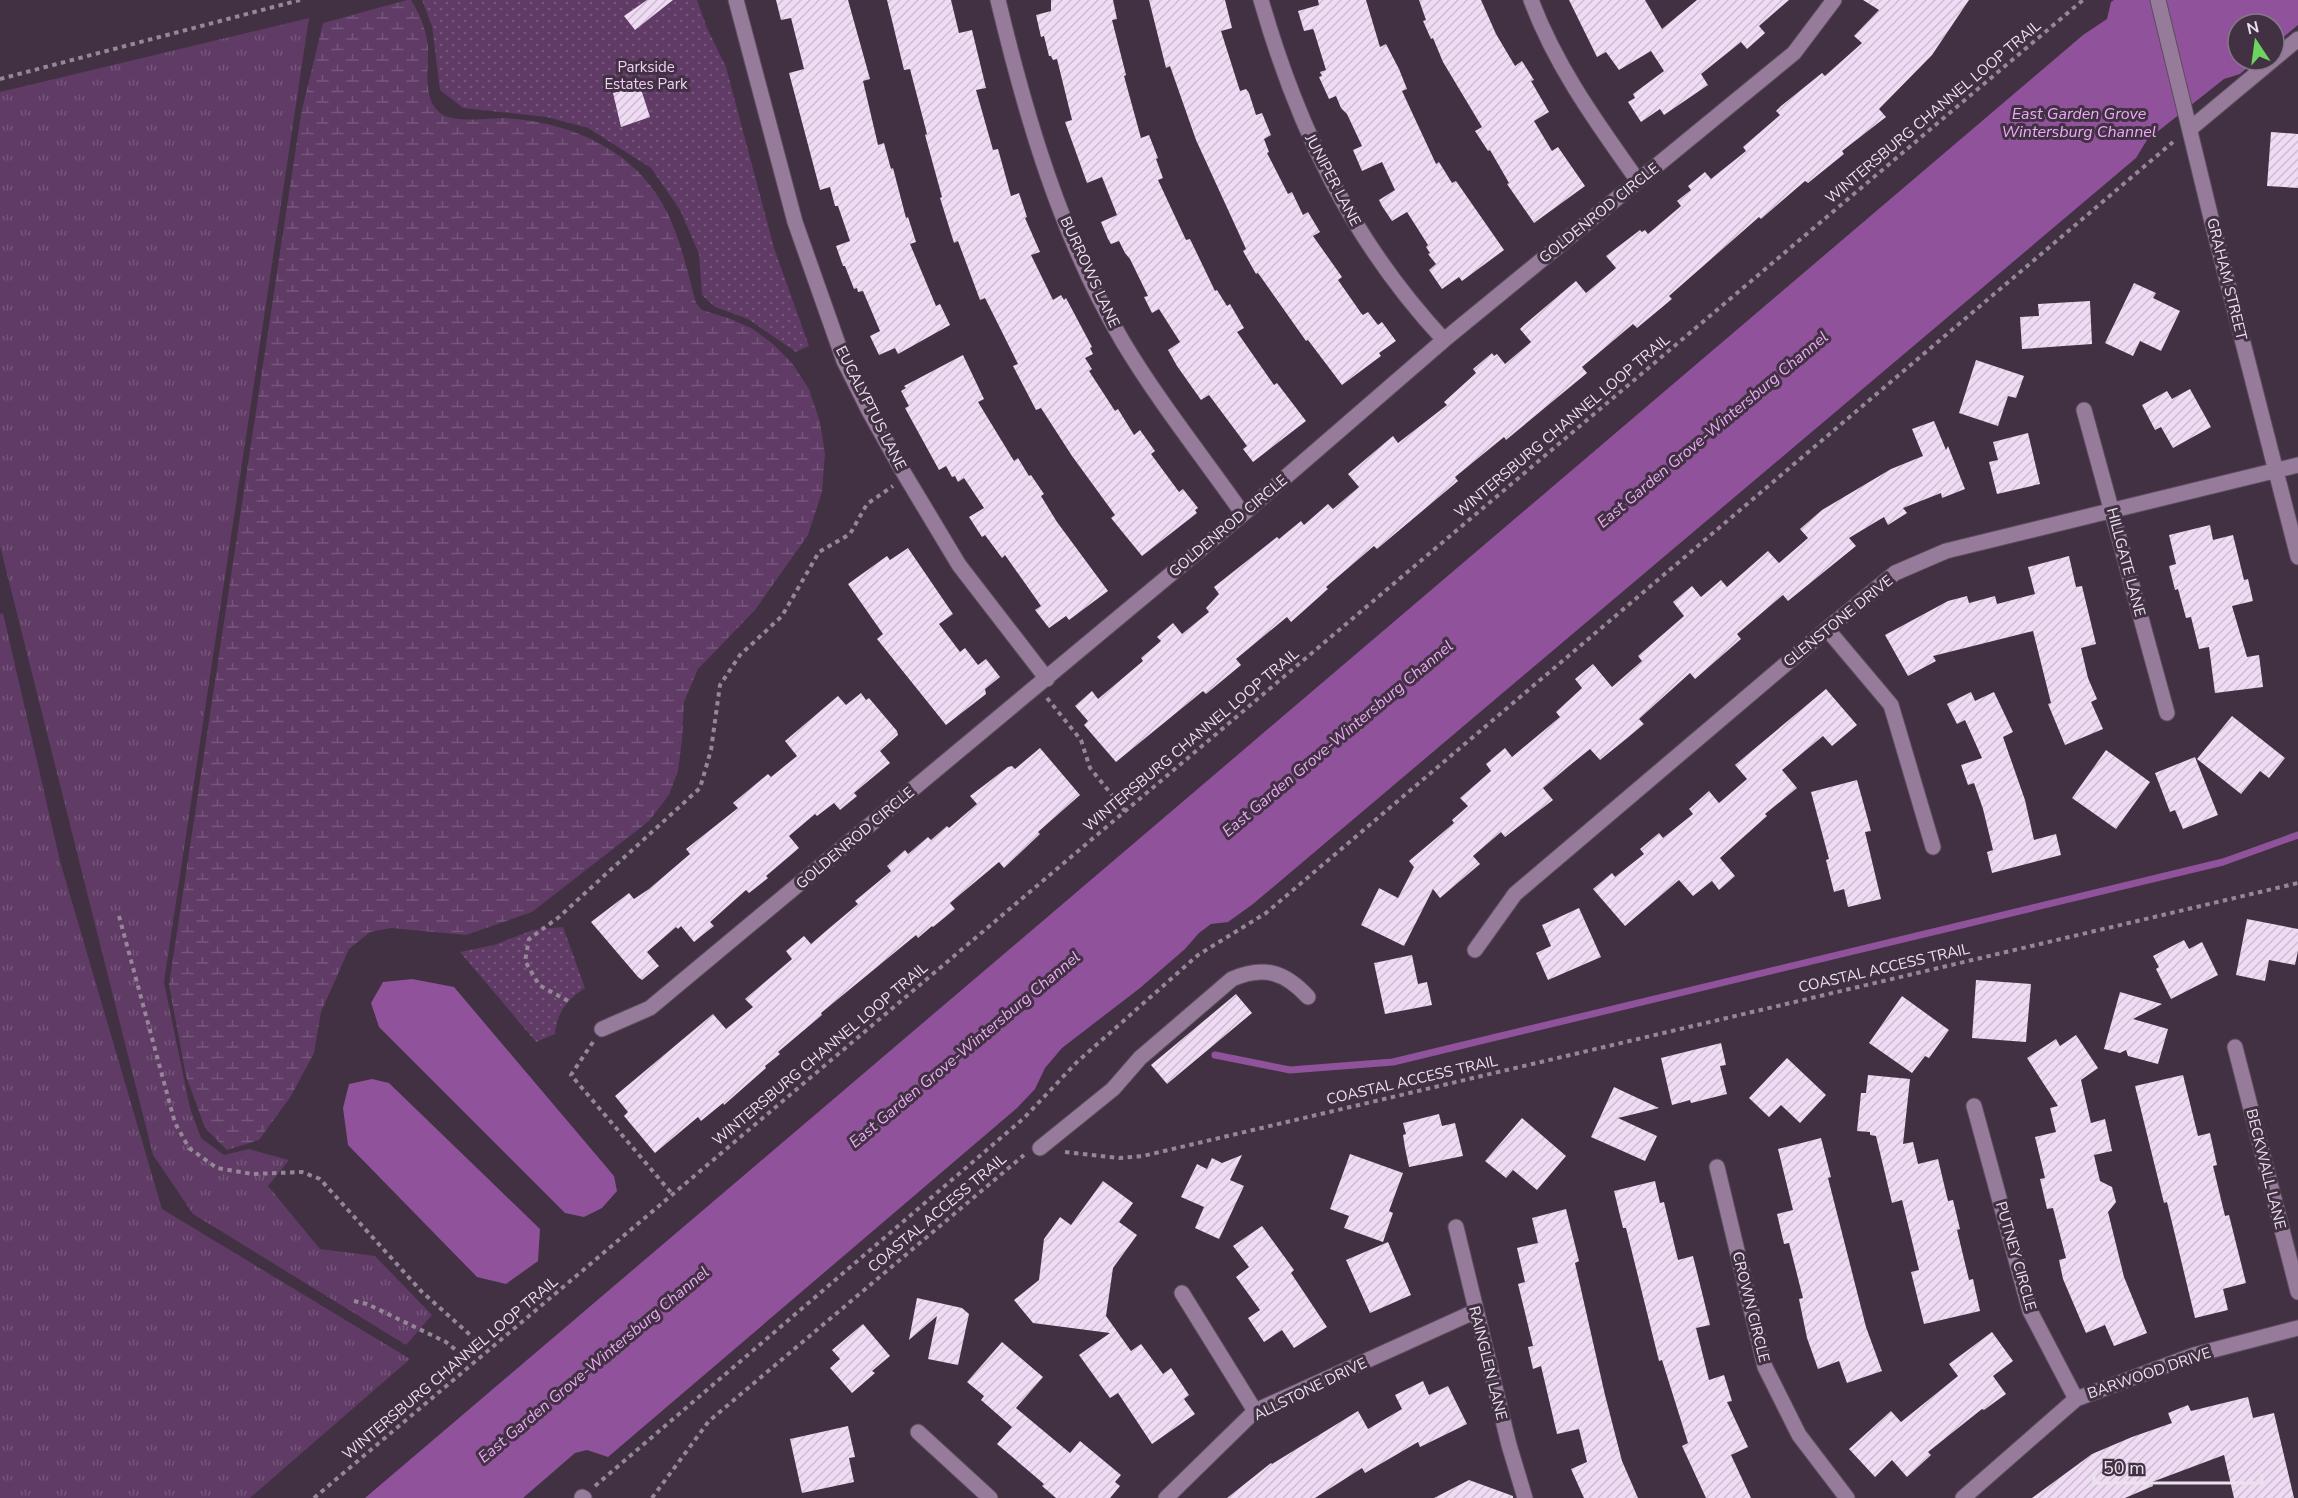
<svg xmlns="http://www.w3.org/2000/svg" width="2298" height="1498" viewBox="0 0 2298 1498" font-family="'Nunito Sans',sans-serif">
<defs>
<pattern id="grass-tufts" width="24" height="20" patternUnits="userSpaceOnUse" patternTransform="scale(1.5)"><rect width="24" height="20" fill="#5f3b65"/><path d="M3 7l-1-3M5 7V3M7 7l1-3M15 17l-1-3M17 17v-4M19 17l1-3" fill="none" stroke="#76577b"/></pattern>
<pattern id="wetland-marsh" width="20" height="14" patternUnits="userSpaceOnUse" patternTransform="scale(1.5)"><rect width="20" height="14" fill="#5f3b65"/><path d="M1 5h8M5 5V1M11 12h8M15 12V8" fill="none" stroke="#76577b"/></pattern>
<pattern id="park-dots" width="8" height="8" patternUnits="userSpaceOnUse" patternTransform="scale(1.5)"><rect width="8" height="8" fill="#5f3b65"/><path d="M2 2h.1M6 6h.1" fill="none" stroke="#76577b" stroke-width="1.8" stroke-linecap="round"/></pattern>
<pattern id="building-hatch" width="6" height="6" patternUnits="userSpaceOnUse" patternTransform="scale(1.5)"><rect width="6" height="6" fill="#efdbf3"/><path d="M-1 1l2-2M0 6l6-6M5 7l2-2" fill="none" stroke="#cdbdd1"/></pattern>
</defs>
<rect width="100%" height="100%" fill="#413143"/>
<path fill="url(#grass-tufts)" d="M309 18 164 982 190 1108 201 1138 224 1155 249 1149 289 1160 268 1186 320 1249 375 1256 432 1315 406 1345 193 1214 153 1155 0 546V92Z
M3 613 60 861 162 1209 410 1359 250 1498H0V614Z"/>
<path fill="url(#wetland-marsh)" d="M407 0H411C420 14 426 29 428 47 429 66 422 97 439 112 452 124 489 118 506 118 571 122 638 151 667 212 681 241 688 273 696 303L702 310 731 319 753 329 773 344 792 363 809 389 820 422 825 454 822 492 808 535 755 610 698 669 684 702 682 740 678 771 669 795 649 821 532 912 466 935 391 928 370 932 349 949 321 1012 314 1053 291 1096 259 1140 227 1150 205 1128 186 1076 169 985 301 114 323 23Z"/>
<path fill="url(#park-dots)" d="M422 0H697L707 28 726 67 774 248 809 346 796 352 748 319 715 307 702 295 699 254 680 210 651 168 588 128 547 117 463 108 440 90 432 26Z
M563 927 585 988C567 1000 557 1012 555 1034L536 1042 460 952 494 945 533 930Z"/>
<path fill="#90529b" d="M2114 0H2298V25L2274 45V24H2238V60H2256L2240 74 2224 79 2147 140 2136 158 1253 904 1228 922 1211 924 1199 933 1185 949 1140 988 1062 1048 1045 1068 1035 1089 1017 1108 608 1457 587 1450 575 1453 523 1498H365L2083 35 2107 19 2111 2Z
M412 979 454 987 614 1176 617 1191 602 1208 584 1217 565 1213 379 1027 371 1003 383 982Z
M372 1079 389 1083 540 1229 538 1261 506 1284 477 1277 348 1145 343 1108 349 1084Z"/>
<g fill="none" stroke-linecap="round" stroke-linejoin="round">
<path stroke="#90529b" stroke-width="7" d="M1215 1055 1290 1070 1393 1062 2223 862 2298 835"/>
</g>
<path fill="url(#building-hatch)" d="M647 0H673L635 30 624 16Z
M776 0H848L870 79 863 81 878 145 884 143 891 169 893 168 906 218 908 217 916 242 910 244 936 306 940 304 950 325 898 354 895 348 879 355 870 336 880 331 863 291 858 292 857 288 854 289 845 266H843L836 246 850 241 838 206H835L830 187 820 190 789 73 804 69 791 18 781 20Z
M887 0H951L959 33 972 30 986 88 976 90 993 150 998 149 1011 196 1019 193 1027 217 1025 218 1040 252 1031 255 1053 300 1061 295 1064 300 1066 298 1092 347 1090 348 1093 354 1085 358 1092 369 1089 371 1115 411 1118 409 1134 435 1140 430 1155 451 1151 454 1179 492 1183 489 1198 508 1195 510 1197 513 1142 556 1111 518 1115 515 1072 456 1041 408 1036 410 1013 366 1018 364 985 298 980 300 958 241 954 243 940 198 942 197 925 135 927 134 910 69 904 70Z
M1051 0H1113L1117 19 1112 20 1126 75 1124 76 1141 138 1149 135 1158 158 1156 159 1163 178 1158 180 1186 240 1190 239 1215 291 1217 290 1227 306 1230 304 1244 328 1237 332 1274 385 1277 383 1306 421 1253 462 1243 449 1247 446 1209 395 1201 400 1177 366 1168 350 1180 342 1159 309 1152 313 1144 297 1148 296 1130 259 1125 253 1119 241 1111 244 1108 239 1101 222 1117 215 1102 177 1087 183 1065 122 1072 120 1057 59 1053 60 1051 56H1049L1044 36 1041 37 1036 15 1051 11Z
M1149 0H1225L1232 28 1221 31 1240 91 1246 89 1249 93 1256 115 1262 113 1271 135 1264 139 1269 152 1267 153 1288 194 1292 192 1303 215 1308 212 1320 232 1313 236 1342 277 1338 280 1361 313 1363 315 1368 312 1378 325 1382 322 1396 341 1379 353 1381 356 1342 385 1308 340 1306 341 1258 273 1256 274 1243 251 1246 249 1196 140 1170 66 1166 68Z
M1318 0H1366L1380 47 1386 44 1399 69 1407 89 1402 91 1436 164 1439 162 1452 183 1456 181 1504 250 1462 281 1459 277 1442 289 1429 270 1436 264 1428 254 1430 253 1426 247 1428 245 1407 212 1392 221 1382 206 1379 200 1395 190 1382 162 1362 171 1353 150 1362 146 1347 114 1341 108 1336 96 1329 99 1319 77 1322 76 1320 72 1326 70 1314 31 1313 29 1304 31 1298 11 1319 5Z
M1419 0H1481L1496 34 1515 66 1522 61 1534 80 1531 81 1549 112 1534 121 1552 151 1558 147 1585 186 1534 223 1507 184 1509 183 1490 150 1488 151 1475 131 1482 127 1443 62 1433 38 1431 39 1423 21 1426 20Z
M1569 0H1645L1662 29 1697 0H1789L1759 26 1765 33 1747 49 1741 42 1701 74 1708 85 1664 115 1660 109 1641 122 1628 102 1635 98 1633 94 1664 71 1651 51 1619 70 1606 52 1597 57Z
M1863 0H1969L1932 55 1879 109 1886 117 1842 151 1844 154 1808 183 1805 181 1761 219 1759 217 1669 296 1672 299 1637 328 1633 324 1582 367 1587 373 1506 440 1504 437 1455 477 1458 481 1377 549 1374 546 1326 587 1328 589 1291 622 1287 617 1236 659 1241 665 1206 694 1203 691 1116 762 1084 725 1088 721 1075 706 1092 691 1098 699 1143 661 1141 658 1161 641 1157 637 1173 623 1182 634 1209 612 1206 608 1219 594 1214 587 1277 537 1279 539 1301 521 1304 525 1328 504 1333 509 1359 487 1348 474 1393 436 1398 443 1447 405 1444 402 1476 373 1473 369 1492 353 1494 356 1497 354 1505 364 1531 342 1520 329 1524 325 1576 281 1586 293 1616 268 1606 256 1640 230 1642 232 1645 230 1648 234 1681 206 1677 201 1691 190 1688 186 1705 172 1711 179 1746 151 1743 147 1780 115 1776 111 1781 106 1822 73 1825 76 1862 43 1854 36 1879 10Z
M640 86 650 117 621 127 613 93Z
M2271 132 2298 134V188L2267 186Z
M2134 283 2156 293 2153 298 2180 311 2161 351 2140 341 2133 356 2105 343Z
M2090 301 2092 344 2022 349 2020 317 2039 316 2038 304Z
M963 355 984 399 978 402 1014 461 1018 458 1029 476 1031 475 1044 494 1041 496 1057 522 1108 591 1069 620 1066 616 1049 628 1035 610 1041 606 1005 555 1002 558 985 535 982 537 969 517 984 508 964 478 958 482 955 476 952 477 946 466 939 470 905 408 909 406 901 391 906 388 904 386Z
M1976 360 2024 376 2016 398 2008 396 1998 426 1959 413Z
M2190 389 2211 427 2173 448 2161 427 2155 430 2142 405 2167 391 2172 399Z
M1934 421 1946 450 1948 446 1965 489 1942 498 1941 493 1903 508 1907 513 1888 525 1884 517 1849 538 1856 546 1788 601 1783 595 1737 634 1741 639 1695 679 1690 673 1639 719 1644 724 1626 739 1600 760 1590 749 1569 766 1543 788 1553 800 1505 837 1501 832 1473 856 1480 864 1440 898 1433 889 1404 946 1361 925 1379 888 1398 898 1414 867 1409 861 1454 823 1452 820 1468 806 1460 798 1491 771 1486 764 1505 748 1512 757 1560 717 1556 712 1582 688 1575 679 1593 664 1612 687 1642 661 1638 656 1684 616 1673 602 1692 586 1701 597 1721 580 1727 587 1768 551 1779 563 1808 538 1800 529 1822 510 1891 469 1923 456 1912 429Z
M2028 433 2040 484 1997 494 1989 462 1998 460 1993 442Z
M2210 525 2213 540 2233 535 2244 580 2248 579 2253 601 2232 606 2247 657 2259 655 2263 687 2215 693 2209 647 2199 649 2191 617 2186 618 2178 589 2175 590 2169 566 2176 564 2169 535Z
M908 548 953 614 939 624 960 652 965 648 978 665 986 659 1000 677 985 689 986 694 946 725 877 639 883 634 848 584 887 556 890 560Z
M2069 556 2076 587 2082 586 2096 644 2081 648 2088 678 2097 699 2091 702 2103 729 2065 745 2048 704 2051 703 2033 631 1933 656 1936 661 1908 676 1885 635 1948 601 1967 596 1969 603 1995 596 1997 604 2035 594 2028 567Z
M1826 689 1857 725 1832 746 1823 736 1782 770 1797 788 1765 814 1767 816 1720 858 1735 876 1719 890 1712 881 1693 896 1679 880 1625 926 1593 889 1612 873 1615 877 1644 854 1640 849 1659 833 1663 838 1693 814 1689 809 1709 791 1719 803 1747 779 1735 765Z
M1971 692 1975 701 1994 692 2013 732 2003 737 2025 800 2034 840 2056 834 2061 855 1992 873 1987 852 1993 850 1983 809 1974 783 1968 785 1961 765 1982 758 1965 720 1957 724 1947 704Z
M861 693 866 700 869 698 897 731 898 735 880 751 890 763 854 793 857 796 840 810 834 803 817 816 815 814 789 836 799 848 766 876 768 878 749 893 746 890 710 922 714 926 700 937 694 942 681 926 678 929 676 927 647 952 659 966 642 980 638 977 591 922 629 893 634 899 649 889 690 854 686 849 738 808 733 803 768 774 771 777 797 756 785 741 838 696 846 705Z
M2232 716 2285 758 2269 778 2260 771 2241 794 2197 759Z
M1040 748 1080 795 1038 832 1040 834 1004 868 999 862 950 903 955 909 933 927 932 926 918 938 916 935 821 1013 822 1015 778 1052 780 1054 765 1066 766 1068 724 1105 723 1103 701 1121 698 1117 655 1153 624 1116 628 1112 615 1096 713 1014 726 1029 753 1007 745 999 792 959 786 951 804 936 811 944 826 931 858 904 855 901 891 871 887 866 905 850 908 854 928 837 931 840 947 826 949 828 977 804 970 796 1008 767 1012 766 1015 769Z
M2106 750 2150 782 2116 829 2072 798Z
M2195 757 2218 815 2183 829 2175 810 2170 812 2155 773Z
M1857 780 1871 831 1865 832 1881 899 1848 907 1844 889 1834 892 1826 860 1829 859 1811 792Z
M1579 908 1601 957 1548 980 1536 953 1551 946 1542 925Z
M2247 919 2298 929V951L2295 965 2269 960 2265 981 2236 975Z
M2184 940 2189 949 2202 942 2218 975 2171 999 2156 969 2159 967 2153 956Z
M1412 955 1418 984 1427 982 1432 1005 1385 1014 1374 963Z
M1976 980 2031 984 2026 1042 1972 1038Z
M2120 992 2162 1004 2133 1019 2168 1029 2158 1064 2128 1056 2126 1050 2120 1053 2104 1049Z
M1236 994 1252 1013 1167 1084 1151 1065Z
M1902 996 1949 1030 1929 1058 1925 1056 1912 1073 1869 1043Z
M2076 1035 2098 1068 2081 1080 2091 1123 2105 1119 2112 1151 2094 1155 2100 1181 2112 1187 2116 1202 2108 1212 2124 1277 2147 1333 2114 1346 2105 1325 2086 1333 2063 1279 2059 1260 2066 1258 2053 1208 2047 1209 2040 1179 2045 1178 2035 1137 2056 1132 2050 1108 2058 1106 2027 1058 2056 1039 2060 1046Z
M1721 1043 1726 1065 1720 1066 1727 1094 1691 1103 1690 1100 1672 1105 1661 1058Z
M1787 1058 1826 1095 1800 1123 1781 1105 1769 1117 1749 1098Z
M1868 1075 1910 1079 1903 1144 1913 1142 1918 1164 1938 1159 1948 1201 1953 1200 1960 1229 1957 1230 1969 1280 1973 1279 1980 1311 1924 1324 1911 1272 1919 1270 1902 1200 1892 1203 1876 1136 1870 1135V1132L1857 1131 1861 1093H1866Z
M2183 1075 2198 1136 2210 1133 2217 1165 2213 1166 2225 1216 2229 1215 2246 1283 2223 1289 2228 1310 2195 1318 2167 1202 2164 1203 2135 1086Z
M1614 1087 1659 1108 1618 1118 1657 1136 1645 1161 1591 1137Z
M1439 1114 1442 1126 1455 1123 1463 1156 1409 1167 1405 1148 1403 1135 1406 1134 1403 1123Z
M1522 1118 1566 1156 1537 1190 1513 1170 1506 1178 1485 1161Z
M1821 1138 1831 1177 1828 1178 1866 1327 1882 1371 1847 1383 1839 1361 1818 1369 1807 1338 1799 1299 1803 1298 1789 1243 1784 1244 1777 1214 1793 1210 1778 1149Z
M1350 1154 1403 1173 1389 1211 1393 1213 1383 1242 1344 1228 1349 1216 1330 1209Z
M1242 1155 1230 1180 1244 1186 1219 1239 1195 1228 1204 1207 1181 1197 1197 1164 1207 1169 1212 1158 1222 1163Z
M1103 1181 1133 1203 1119 1222 1137 1235 1113 1268 1106 1316 1131 1351 1141 1344 1163 1374 1171 1368 1189 1395 1184 1399 1195 1414 1152 1444 1118 1393 1110 1398 1079 1355 1110 1333 1033 1323 1014 1300 1039 1280 1044 1239 1060 1217 1071 1225Z
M1655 1181 1660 1203 1664 1202 1678 1260 1693 1256 1710 1325 1696 1328 1709 1380 1724 1375 1732 1401 1727 1402 1748 1447 1731 1455 1751 1498H1706L1682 1446 1688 1443 1662 1360 1659 1361 1626 1228H1623L1614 1191Z
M1566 1209 1579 1261 1575 1263 1605 1395 1622 1461 1638 1498H1584L1571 1469 1587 1462 1579 1429 1557 1434 1541 1366 1533 1369 1528 1347 1533 1346 1518 1284 1525 1282 1517 1248 1538 1243 1532 1218Z
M1262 1226 1294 1270 1291 1273 1327 1327 1294 1348 1282 1330 1264 1342 1248 1318 1260 1310 1236 1277 1249 1267 1233 1246Z
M1388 1242 1411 1295 1370 1313 1346 1260Z
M917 1298 962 1308 969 1314 958 1365 928 1359 937 1316 909 1340Z
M863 1324 890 1356 872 1371 875 1373 852 1393 830 1368 840 1359 832 1350Z
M1992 1332 2013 1361 1993 1376 2006 1394 1984 1410 1982 1409 1928 1452 1931 1455 1907 1477 1892 1460 1875 1477 1849 1449 1891 1411 1901 1422 1958 1376 1949 1364Z
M1002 1342 1043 1377 1016 1408 1070 1453 1080 1441 1121 1475 1115 1482 1120 1486 1110 1498H1056L1042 1486 1044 1484 997 1444 1012 1427 981 1400 984 1396 967 1382Z
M1423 1381 1429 1395 1448 1386 1467 1424 1420 1447 1418 1442 1365 1473 1362 1468 1315 1498H1227L1271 1463 1272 1464 1358 1411 1368 1429 1402 1409 1395 1395Z
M2248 1397 2253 1418 2274 1413 2294 1498H2234L2224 1455 2152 1482 2153 1486 2125 1498H2032L2092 1454 2132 1437 2172 1423 2168 1413 2188 1405 2191 1411Z
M848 1426 855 1457 849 1458 854 1482 802 1493 790 1439Z
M1469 1480 1513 1496V1498H1434Z"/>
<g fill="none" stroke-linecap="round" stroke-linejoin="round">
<defs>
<path id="minor" d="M736 0 795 222 844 361 868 409 902 470 959 565 1047 679
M998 0C1026 117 1061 237 1123 342 1159 402 1203 457 1243 514
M1261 0C1298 129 1352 241 1444 340
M1531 0C1556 67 1597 123 1638 181
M2158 0 2212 222 2298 557
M2190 129 2298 39
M2084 410 2167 713
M1827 629 1891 705 1933 847
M1475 950 1515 894 1827 629 1895 573 1946 551 2298 465
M602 1029 650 1008 1243 514 1444 340 1794 53 1834 0
M2235 1047 2298 1292
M1974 1106 2030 1311 2076 1399
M1040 1148 1113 1089 1140 1058 1232 979C1264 965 1285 972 1308 997
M1717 1167 1765 1367 1799 1435 1847 1498
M1456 1227 1509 1445 1525 1498
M1182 1293 1255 1411
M918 1432 990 1498
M582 1497 584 1498
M1166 1498 1255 1411 1476 1311
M1963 1498 2076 1399 2194 1355 2298 1328"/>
</defs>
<use href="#minor" stroke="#5c4d5e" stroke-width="17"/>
<path stroke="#948796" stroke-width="4" stroke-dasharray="4.5 4.5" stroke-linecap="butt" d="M0 79 300 0
M1047 698 1081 740 1090 768 1125 811
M119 916 175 1123 189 1148 217 1168 253 1174 302 1172 320 1179 422 1292 488 1351
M568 1001 539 985 525 961 529 939 559 917 700 788 711 750 720 685 740 655 782 616 819 552 850 534 867 504 893 486
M593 1042 571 1075 673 1195
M1065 1152 1119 1158 1143 1156 2298 883
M354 1301 367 1304 446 1342 473 1364
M595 1486 1024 1118 1077 1062 1198 955 1266 913 2173 142
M314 1498 2083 0
M652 1498 709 1421 1024 1155"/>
<use href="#minor" stroke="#977b9b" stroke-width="15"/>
</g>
<g text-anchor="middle" stroke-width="6" stroke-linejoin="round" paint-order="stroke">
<g font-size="15" fill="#f1d0f7" stroke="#413143">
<text x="646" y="72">Parkside<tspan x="646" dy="17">Estates Park</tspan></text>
</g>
<g font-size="15" fill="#ece2ee" stroke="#413143">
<text transform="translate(1933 112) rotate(-40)" y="5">WINTERSBURG CHANNEL LOOP TRAIL</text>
<text transform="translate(1333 180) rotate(62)" y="5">JUNIPER LANE</text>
<text transform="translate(1599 213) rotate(-39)" y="5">GOLDENROD CIRCLE</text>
<text transform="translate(1090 272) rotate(65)" y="5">BURROWS LANE</text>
<text transform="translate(2227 279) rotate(76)" y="5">GRAHAM STREET</text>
<text transform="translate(871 408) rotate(63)" y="5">EUCALYPTUS LANE</text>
<text transform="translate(1562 426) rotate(-40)" y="5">WINTERSBURG CHANNEL LOOP TRAIL</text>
<text transform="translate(1228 526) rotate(-40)" y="5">GOLDENROD CIRCLE</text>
<text transform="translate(2126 562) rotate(75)" y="5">HILLGATE LANE</text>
<text transform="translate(1838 621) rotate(-39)" y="5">GLENSTONE DRIVE</text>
<text transform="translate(1191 740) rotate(-40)" y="5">WINTERSBURG CHANNEL LOOP TRAIL</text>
<text transform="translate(855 838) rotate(-40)" y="5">GOLDENROD CIRCLE</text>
<text transform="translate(1884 968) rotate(-13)" y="5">COASTAL ACCESS TRAIL</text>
<text transform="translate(820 1054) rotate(-40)" y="5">WINTERSBURG CHANNEL LOOP TRAIL</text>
<text transform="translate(1412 1080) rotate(-13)" y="5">COASTAL ACCESS TRAIL</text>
<text transform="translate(2266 1169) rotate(76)" y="5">BECKWALL LANE</text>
<text transform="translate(937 1213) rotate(-40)" y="5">COASTAL ACCESS TRAIL</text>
<text transform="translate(2016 1256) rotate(74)" y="5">PUTNEY CIRCLE</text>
<text transform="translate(1751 1307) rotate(76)" y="5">CROWN CIRCLE</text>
<text transform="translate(1488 1363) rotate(76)" y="5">RAINGLEN LANE</text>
<text transform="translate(450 1368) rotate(-40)" y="5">WINTERSBURG CHANNEL LOOP TRAIL</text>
<text transform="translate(2149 1373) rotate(-19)" y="5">BARWOOD DRIVE</text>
<text transform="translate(1310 1389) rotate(-26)" y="5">ALLSTONE DRIVE</text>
</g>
<g font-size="16" font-style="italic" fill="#eeabf9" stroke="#413143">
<text x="2079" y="119">East Garden Grove<tspan x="2079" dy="18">Wintersburg Channel</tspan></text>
<text transform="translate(1712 429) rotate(-40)" y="6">East Garden Grove-Wintersburg Channel</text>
<text transform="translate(1337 738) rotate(-40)" y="6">East Garden Grove-Wintersburg Channel</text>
<text transform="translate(964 1049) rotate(-40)" y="6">East Garden Grove-Wintersburg Channel</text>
<text transform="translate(593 1364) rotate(-40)" y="6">East Garden Grove-Wintersburg Channel</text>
</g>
</g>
<g transform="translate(2256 42) rotate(347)"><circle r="28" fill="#413143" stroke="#857887" stroke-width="1.5"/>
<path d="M0-4.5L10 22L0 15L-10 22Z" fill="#6ed361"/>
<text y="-9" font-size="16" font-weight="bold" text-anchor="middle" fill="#ece2ee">N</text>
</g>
<path d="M2094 1474v9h168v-9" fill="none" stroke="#ece2ee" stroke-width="3"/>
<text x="2103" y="1474" font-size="18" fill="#ece2ee" stroke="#413143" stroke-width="4.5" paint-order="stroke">50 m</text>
</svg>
